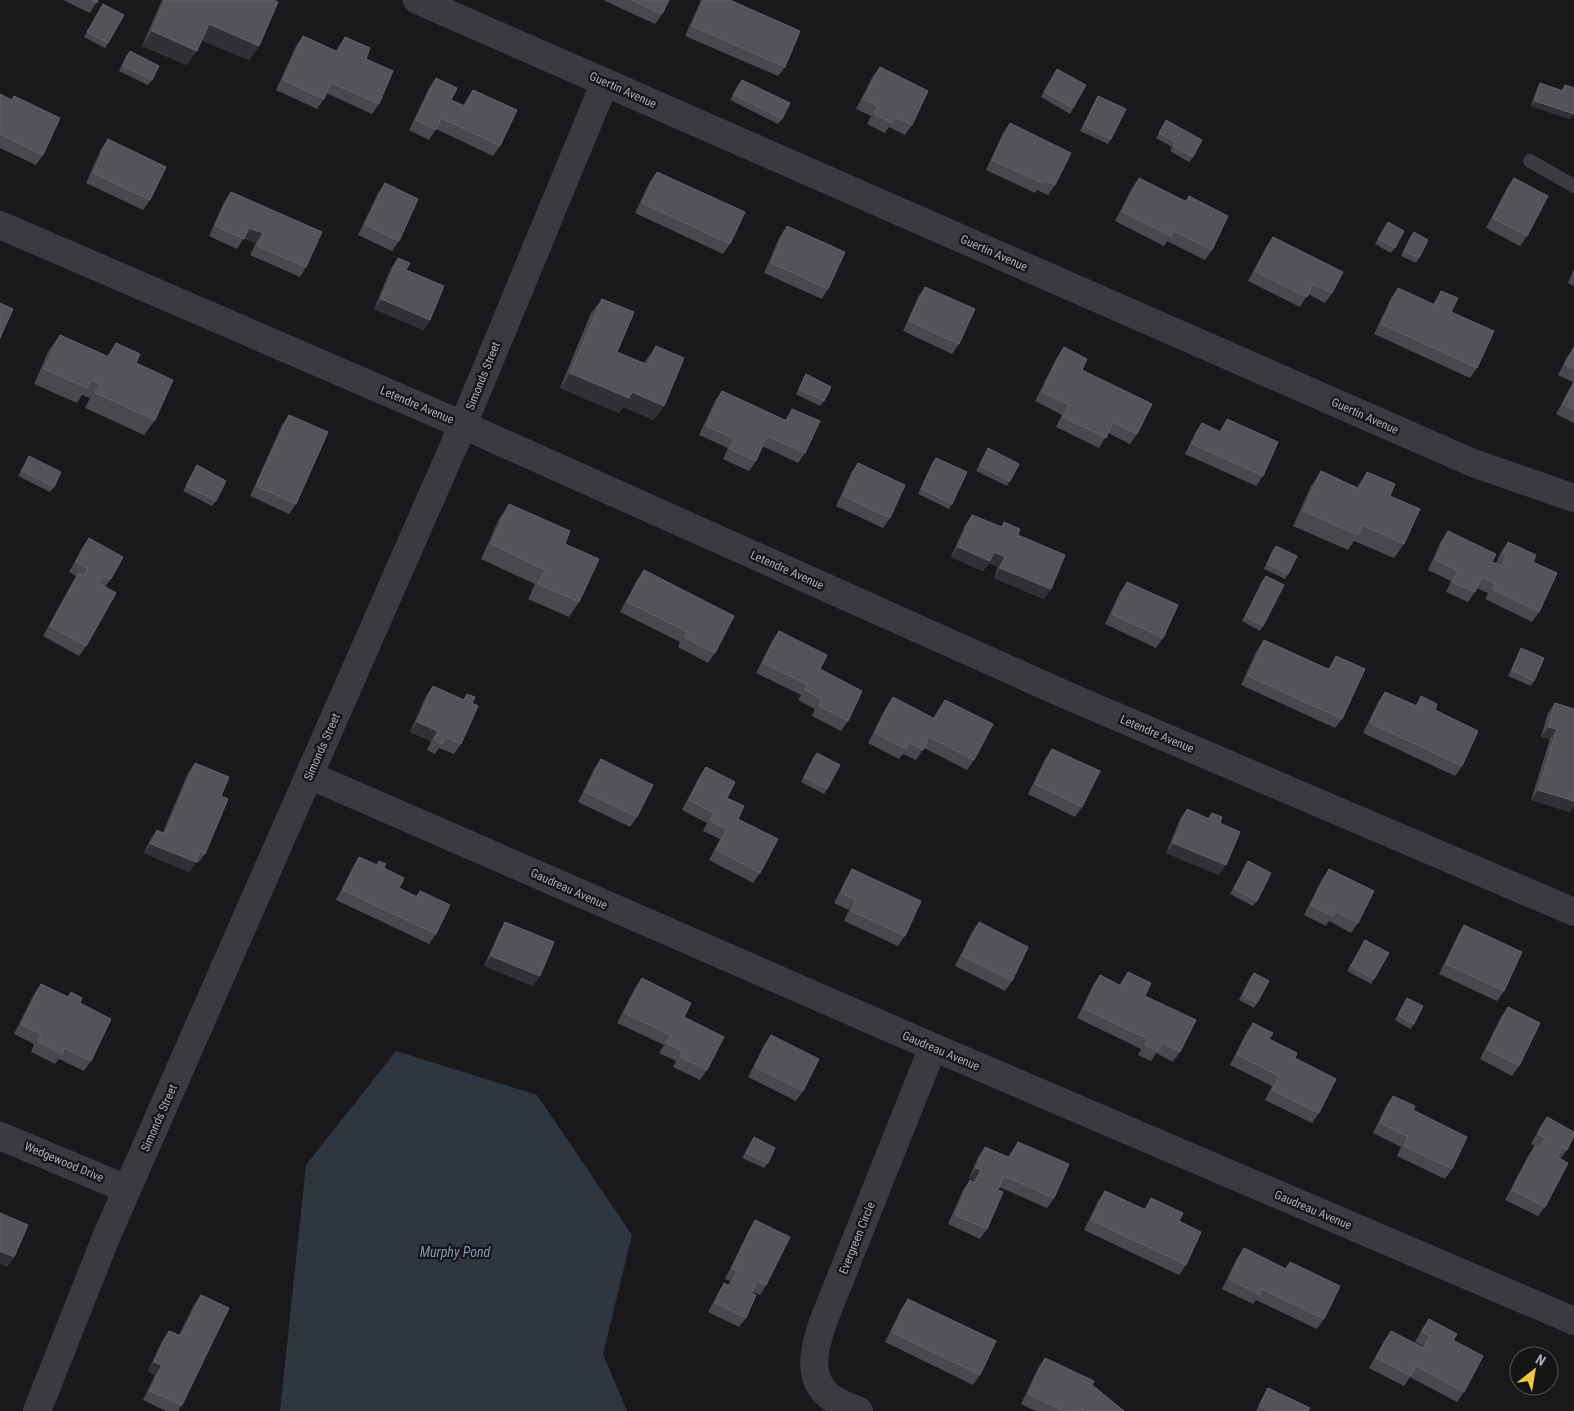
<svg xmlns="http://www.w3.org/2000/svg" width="1574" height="1411" viewBox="0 0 1574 1411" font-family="'Roboto Condensed',sans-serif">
<rect width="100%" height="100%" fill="#19191b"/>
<path fill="#2f3640" d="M396 1051 537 1095 632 1235 603 1354 627 1411H280L306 1165Z"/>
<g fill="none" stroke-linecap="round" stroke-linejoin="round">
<path stroke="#3a3a40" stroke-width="14" d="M1530 161 1574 186"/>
<path stroke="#3a3a40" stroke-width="28" d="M417 0 1473 463 1574 498
M0 225 463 425 1066 695 1574 912
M309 775 933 1047 1574 1321
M0 1136 127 1189
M37 1411 107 1235 463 425 605 82
M859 1411C849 1407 837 1403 828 1395 806 1376 815 1346 823 1322L933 1047"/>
</g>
<path fill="#48494d" d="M63 0H98L90 13Z
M162 0H273L259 46 249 60 202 40 187 65 142 46Z
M605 0H669L662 14 655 24 605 1Z
M701 0H730L785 67 778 76 685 36Z
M103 4 108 43 105 48 84 37Z
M303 36 336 51 338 47 345 37 366 59 379 104 372 114 326 93 324 99 317 109 276 90 296 46Z
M130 51 152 80 148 85 119 71 126 56Z
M880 67 912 125 905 135 889 127 885 133 867 124 871 116 856 109 873 76Z
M1057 69 1073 108 1070 114 1041 97Z
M436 78 451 100 463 106 466 100 473 90 500 146 493 156 436 129 429 140 409 130 429 88Z
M742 80 782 119 778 124 730 100 738 85Z
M1540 83 1561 91 1565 85 1570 119 1531 106 1537 88Z
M0 94 12 100 14 96 43 155 36 165 0 148Z
M1098 96 1111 139 1108 144 1080 131 1095 101Z
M1166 120 1193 157 1189 162 1170 151 1172 147 1156 138Z
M1010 123 1055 185 1048 195 1037 190 1035 193 986 170 1003 133Z
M108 139 150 200 143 210 86 183 101 149Z
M657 172 730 244 723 254 635 213 650 181Z
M1139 178 1185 201 1189 196 1212 250 1205 260 1167 241 1164 246 1115 221 1132 188Z
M1514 178 1527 236 1520 246 1486 228 1507 188Z
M385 183 399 241 392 251 358 235 378 193Z
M231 192 306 267 300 277 250 255 256 243 244 238 237 249 209 236 224 202Z
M1388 222 1395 248 1391 253 1375 244Z
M787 226 828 289 822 299 764 273 780 236Z
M1414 232 1419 258 1416 263 1401 256 1410 237Z
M1273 237 1332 293 1325 303 1308 294 1300 307 1248 281 1266 247Z
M398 258 406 270 430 320 423 330 374 309 391 268Z
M1574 269V286L1568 283Z
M925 287 959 344 952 354 903 331 918 297Z
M1398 288 1433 304 1441 291 1477 368 1470 378 1374 334 1391 298Z
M602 299 617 352 644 363 656 346 654 420 623 407 619 413 560 388 591 313Z
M60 335 107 356 116 343 136 363 155 420 144 435 85 408 90 398 82 395 77 403 34 384 49 350Z
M1064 347 1137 434 1130 444 1108 433 1099 448 1056 427 1062 415 1035 401 1057 357Z
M1574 347V423L1556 414 1573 382 1558 375 1567 357Z
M806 374 824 401 820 406 796 394 803 379Z
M722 391 785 420 792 409 805 453 798 463 762 446 756 461 749 471 723 459 728 448 699 435 715 401Z
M289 415 296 504 289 514 250 496 282 425Z
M1227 419 1263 476 1256 486 1185 454 1195 433 1202 423 1219 432Z
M988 448 1010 481 1007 486 976 471 985 453Z
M29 456 54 487 50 492 18 476 26 461Z
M936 458 952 504 949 509 918 494 932 463Z
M858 463 890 518 883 528 836 506 851 473Z
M197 465 216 501 212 506 183 491Z
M1321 471 1357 487 1367 472 1390 496 1404 544 1394 558 1354 541 1348 550 1293 526 1311 486Z
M509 504 579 602 569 617 528 599 535 584 481 559 499 519Z
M972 515 1001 527 1004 522 1018 535 1051 589 1044 599 994 578 998 567 989 563 983 571 951 557 965 525Z
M1448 531 1492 562 1496 563 1501 552 1508 542 1533 562 1539 612 1532 622 1485 599 1488 593 1477 588 1475 592 1468 602 1446 592 1451 581 1428 570 1441 541Z
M89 538 111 579 105 587 86 646 79 656 43 636 72 583 76 576 69 572 82 548Z
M1276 546 1288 574 1285 579 1264 569 1272 551Z
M644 570 715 653 708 663 678 647 680 642 620 612 637 580Z
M1266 576 1263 626 1260 631 1242 621 1262 581Z
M1127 582 1163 638 1156 648 1105 624 1120 592Z
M779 631 820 669 848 721 841 731 812 716 815 709 798 700 801 695 756 673 772 641Z
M1264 640 1328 669 1336 656 1342 719 1335 728 1241 685 1257 650Z
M1521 648 1534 681 1531 686 1508 676 1518 654Z
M433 686 463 700 467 694 472 703 461 744 454 754 439 748 435 754 427 750 431 741 410 732 426 696Z
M1385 692 1415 706 1421 696 1435 710 1462 766 1455 776 1363 733 1378 702Z
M893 697 933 718 938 710 945 700 974 760 967 770 924 748 916 760 903 754 899 759 868 743 886 707Z
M1555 703 1574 709V805L1570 812 1531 800 1550 739 1541 737 1548 713Z
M1052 749 1082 807 1075 817 1028 794 1045 759Z
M817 753 827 789 824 794 801 782 813 758Z
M601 759 637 817 630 827 578 802 594 769Z
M195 763 221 796 205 854 198 863 196 862 189 872 144 853 150 840 157 830 163 832 188 773Z
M706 767 727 798 738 819 760 873 753 883 709 860 720 839 703 831 707 823 682 810 699 777Z
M1187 809 1208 818 1212 813 1219 875 1166 853 1180 819Z
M359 857 376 865 379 861 399 888 416 896 420 891 436 934 429 944 336 900 353 867Z
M1248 861 1257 901 1253 906 1230 894 1245 866Z
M852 869 905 936 898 946 844 921 849 910 834 903 846 879Z
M1329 869 1358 923 1351 933 1329 921 1326 926 1304 915 1322 879Z
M505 922 533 986 484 966 499 932Z
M979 922 1012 981 1005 991 955 966 972 932Z
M1464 925 1504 991 1497 1001 1439 974 1458 935Z
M1365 940 1374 979 1371 984 1347 971Z
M1128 972 1145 996 1180 1052 1173 1062 1156 1053 1151 1061 1138 1055 1141 1049 1077 1018 1093 985 1100 975 1119 985Z
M1254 973 1257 1003 1254 1008 1239 1000 1250 978Z
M642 978 684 1017 707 1070 700 1080 673 1067 676 1061 659 1053 664 1045 617 1023 635 988Z
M41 984 68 997 71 992 80 1003 91 1061 84 1071 59 1059 55 1064 31 1052 34 1044 14 1034 34 994Z
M1407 998 1414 1024 1410 1029 1395 1020Z
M1508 1007 1519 1066 1512 1076 1480 1059 1501 1017Z
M1253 1023 1269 1039 1295 1058 1319 1113 1312 1123 1265 1100 1272 1086 1230 1065 1246 1033Z
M771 1035 803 1091 796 1101 748 1077 764 1045Z
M1393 1096 1452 1169 1445 1179 1397 1156 1401 1147 1373 1133 1386 1106Z
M1547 1117 1567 1150 1560 1159 1545 1207 1538 1216 1505 1200 1528 1156 1535 1146 1531 1144 1540 1127Z
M754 1137 768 1163 764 1168 742 1158Z
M1018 1142 1054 1198 1047 1208 999 1187 987 1229 980 1239 948 1224 963 1190 970 1180 973 1182 974 1180 969 1178 978 1157 985 1147 1008 1157 1011 1152Z
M1105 1191 1144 1209 1151 1198 1179 1221 1186 1265 1179 1275 1084 1230 1098 1201Z
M755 1220 766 1285 760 1295 752 1291 746 1318 739 1327 708 1312 718 1293 724 1283 728 1285 730 1281 725 1279 749 1230Z
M1244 1248 1285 1269 1290 1262 1324 1319 1317 1329 1256 1300 1253 1304 1222 1289 1237 1258Z
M201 1295 182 1405 178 1411H166L143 1400 155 1375 148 1371 162 1341 169 1331 179 1335 194 1305Z
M908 1299 980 1375 973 1385 885 1342 901 1309Z
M1429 1319 1453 1340 1464 1392 1457 1402 1410 1377 1404 1386 1369 1368 1384 1341 1391 1331 1423 1348V1346L1415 1342 1422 1329Z
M1045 1358 1092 1385 1124 1411H1036L1021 1404 1038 1368Z
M1268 1388 1308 1411H1256L1265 1393Z"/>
<path fill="#303134" d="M209 24 259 46 249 60 198 39Z
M152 31 197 51 187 65 142 46Z
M1535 101 1574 114 1570 119 1531 106Z
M249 228 263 233 256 243 242 238Z
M381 299 430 320 423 330 374 309Z
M570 373 632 392 664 406 654 420 623 407 619 413 560 388Z
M958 547 994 552 1005 557 998 567 989 563 983 571 951 557Z
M1000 568 1051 589 1044 599 994 578Z
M417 722 438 731 431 741 410 732Z
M1548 727 1557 729 1550 739 1541 737Z
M1538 790 1574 801V805L1570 812 1531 800Z
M1173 843 1226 865 1219 875 1166 853Z
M151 844 196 862 189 872 144 853Z
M491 956 540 976 533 986 484 966Z
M976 1168 981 1170 974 1180 969 1178Z
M0 1251 14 1257 7 1267 0 1264Z
M154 1362 162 1365 155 1375 148 1371Z"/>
<path fill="#525459" stroke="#606268" d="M91 0H98L97 3Z
M165 0H273L278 2 259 46 209 24 197 51 152 31Z
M631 0H669L662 14Z
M704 0H730L800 31 785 67 692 26Z
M103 4 124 15 108 43 87 32Z
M303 36 338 52 345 37 370 48 366 59 393 71 379 104 331 83 324 99 283 80Z
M130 51 159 66 152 80 123 66Z
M880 67 928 91 912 125 895 117 892 123 874 114 878 106 863 99Z
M1057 69 1086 85 1073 108 1044 92Z
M436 78 457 88 451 100 465 106 473 90 517 110 500 146 441 118 436 130 416 120Z
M742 80 790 103 782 119 734 95Z
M1540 83 1563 91 1565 85 1574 88V114L1535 101Z
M0 94 12 100 14 96 60 118 43 155 0 134V124L2 119 0 118Z
M1098 96 1126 109 1111 139 1084 126Z
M1166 120 1202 140 1193 157 1173 146 1176 142 1159 133Z
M1010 123 1071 153 1055 185 1043 180 1042 183 992 160Z
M108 139 166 167 150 200 93 173Z
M657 172 745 212 730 244 642 203Z
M1139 178 1187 202 1189 196 1228 216 1212 250 1173 231 1171 236 1122 212Z
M1514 178 1548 196 1527 236 1493 218Z
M385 183 418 199 399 241 365 225Z
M231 192 322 232 306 267 257 246 263 233 249 228 244 239 215 226Z
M1388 222 1404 231 1395 248 1378 239Z
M787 226 845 252 828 289 771 263Z
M1414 232 1428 240 1419 258 1404 251Z
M1273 237 1343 272 1332 293 1313 284 1307 297 1255 271Z
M398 258 410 263 406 270 444 286 430 320 381 299Z
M925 287 975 309 959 344 909 321Z
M1398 288 1435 305 1441 291 1458 298 1451 312 1494 331 1477 368 1381 324Z
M602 299 634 312 617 352 648 365 656 346 684 358 664 406 632 392 629 398 570 373Z
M0 303 13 309 0 338Z
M60 335 109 357 116 343 140 354 136 363 173 380 155 420 95 393 100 384 91 380 87 388 44 369Z
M1064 347 1087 359 1082 370 1152 404 1137 434 1113 422 1106 438 1063 417 1069 405 1042 392Z
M1574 347V369L1565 365Z
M806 374 831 387 824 401 799 389Z
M1574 383V410L1563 404Z
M722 391 787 421 792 409 820 421 805 453 767 436 756 461 730 449 735 439 706 426Z
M289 415 328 432 296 504 256 486Z
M1227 419 1278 442 1263 476 1192 444 1202 423 1221 432Z
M988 448 1019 464 1010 481 980 466Z
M29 456 61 472 54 487 22 471Z
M936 458 967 472 952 504 921 489Z
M858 463 905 485 890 518 843 496Z
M197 465 226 481 216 501 186 486Z
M1321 471 1359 489 1367 472 1395 484 1390 496 1420 509 1404 544 1362 525 1358 535 1303 511Z
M509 504 570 531 565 544 599 559 579 602 538 584 545 570 491 544Z
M972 515 1002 527 1004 522 1020 529 1018 535 1065 555 1051 589 1000 568 1005 557 994 552 990 561 958 547Z
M1448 531 1496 554 1492 562 1502 566 1507 555 1503 554 1508 542 1536 555 1533 562 1557 573 1539 612 1492 589 1495 584 1482 577 1475 592 1452 582 1458 571 1435 560Z
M89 538 123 557 111 579 103 576 99 583 116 593 86 646 50 626 79 573 84 576 88 569 76 562Z
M1276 546 1297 556 1288 574 1267 564Z
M644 570 734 616 715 653 684 637 687 632 627 602Z
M1266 576 1284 585 1263 626 1246 616Z
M1127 582 1178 605 1163 638 1112 614Z
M779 631 827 655 820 669 862 691 848 721 819 706 822 699 805 690 808 685 763 663Z
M1264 640 1330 670 1336 656 1365 669 1342 719 1248 676Z
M1521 648 1544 658 1534 681 1512 670Z
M433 686 464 700 467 694 475 697 472 703 478 706 461 744 445 737 442 744 434 740 438 731 417 722Z
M1385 692 1417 706 1421 696 1437 704 1435 710 1478 731 1462 766 1370 723Z
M893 697 935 719 945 700 993 724 974 760 929 737 923 750 909 743 906 749 875 733Z
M1555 703 1574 709V801L1538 790 1557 729 1548 727Z
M1052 749 1100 771 1082 807 1035 784Z
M817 753 840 765 827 789 804 777Z
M601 759 653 785 637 817 585 792Z
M195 763 229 777 221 796 228 799 205 854 200 851 196 862 151 844 157 830 165 834Z
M706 767 735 782 727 798 744 806 738 819 778 839 760 873 716 850 727 829 710 821 714 813 689 800Z
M1187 809 1209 819 1212 813 1222 817 1220 823 1240 832 1226 865 1173 843Z
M359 857 377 865 379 861 386 864 384 868 404 878 399 888 417 897 420 891 450 905 436 934 343 890Z
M1248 861 1271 873 1257 901 1234 889Z
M852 869 921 901 905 936 851 911 856 900 841 893Z
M1329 869 1374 891 1358 923 1335 911 1333 916 1311 905Z
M505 922 554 942 540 976 491 956Z
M979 922 1028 947 1012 981 962 956Z
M1464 925 1522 952 1504 991 1446 964Z
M1365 940 1389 953 1374 979 1351 966Z
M1128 972 1151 983 1145 996 1196 1020 1180 1052 1162 1043 1158 1051 1145 1045 1148 1039 1084 1009 1100 975 1121 986Z
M1254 973 1269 981 1257 1003 1243 995Z
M642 978 691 1003 684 1017 724 1037 707 1070 680 1057 683 1052 666 1043 671 1035 624 1013Z
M41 984 68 997 71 992 82 998 80 1003 111 1019 91 1061 64 1048 62 1054 38 1042 41 1034 21 1024Z
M1407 998 1423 1006 1414 1024 1398 1015Z
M1508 1007 1540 1023 1519 1066 1487 1049Z
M1253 1023 1273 1033 1269 1039 1297 1053 1295 1058 1336 1079 1319 1113 1272 1090 1279 1076 1237 1055Z
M771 1035 819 1059 803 1091 755 1067Z
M1393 1096 1415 1106 1413 1110 1467 1137 1452 1169 1404 1146 1408 1137 1380 1123Z
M1547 1117 1574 1132V1136L1567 1150 1562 1147 1557 1157 1568 1163 1545 1207 1512 1190 1535 1146 1540 1148 1545 1138 1538 1134Z
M754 1137 775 1148 768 1163 746 1153Z
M1018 1142 1069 1164 1054 1198 1004 1176 998 1190 1003 1192 987 1229 955 1215 970 1180 975 1183 981 1170 976 1168 985 1147 1010 1158Z
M1105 1191 1146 1210 1151 1198 1183 1213 1179 1221 1201 1232 1186 1265 1091 1220Z
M0 1213 28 1225 14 1257 0 1251Z
M755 1220 790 1237 766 1285 757 1281 752 1293 756 1295 746 1318 715 1303 724 1283 730 1286 737 1271 732 1269Z
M1244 1248 1286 1269 1290 1262 1340 1286 1324 1319 1262 1289 1260 1295 1229 1279Z
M201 1295 229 1308 182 1405 150 1391 162 1365 154 1362 169 1331 181 1336Z
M908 1299 996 1341 980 1375 892 1332Z
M1429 1319 1457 1334 1453 1340 1483 1356 1464 1392 1416 1366 1411 1376 1376 1358 1391 1331 1424 1348 1430 1336 1422 1332Z
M1045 1358 1094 1381 1092 1385 1124 1411H1083L1080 1409 1079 1411H1064L1028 1394Z
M1268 1388 1310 1408 1308 1411H1269L1259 1406Z"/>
<g text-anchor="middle" stroke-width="4.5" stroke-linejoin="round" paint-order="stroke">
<g font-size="12" fill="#acafbb" stroke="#141416">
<text transform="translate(623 90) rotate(24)" y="4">Guertin Avenue</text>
<text transform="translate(994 253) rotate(24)" y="4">Guertin Avenue</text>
<text transform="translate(483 376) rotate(-68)" y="4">Simonds Street</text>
<text transform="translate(417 405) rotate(23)" y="4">Letendre Avenue</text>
<text transform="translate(1365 416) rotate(24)" y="4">Guertin Avenue</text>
<text transform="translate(787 570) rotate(24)" y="4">Letendre Avenue</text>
<text transform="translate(1157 734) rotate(23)" y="4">Letendre Avenue</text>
<text transform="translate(322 747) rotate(-66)" y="4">Simonds Street</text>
<text transform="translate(569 889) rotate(24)" y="4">Gaudreau Avenue</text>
<text transform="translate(941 1051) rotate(23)" y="4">Gaudreau Avenue</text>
<text transform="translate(159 1118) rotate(-66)" y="4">Simonds Street</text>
<text transform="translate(64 1162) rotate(23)" y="4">Wedgewood Drive</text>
<text transform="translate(1313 1210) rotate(23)" y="4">Gaudreau Avenue</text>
<text transform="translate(857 1238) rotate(-68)" y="4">Evergreen Circle</text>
</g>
<g font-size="14" font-style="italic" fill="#8499b5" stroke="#141416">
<text x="455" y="1257">Murphy Pond</text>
</g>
</g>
<g transform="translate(1534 1371) rotate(31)"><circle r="24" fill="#141416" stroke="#515258"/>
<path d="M0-4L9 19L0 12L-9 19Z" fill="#f1c63c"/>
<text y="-8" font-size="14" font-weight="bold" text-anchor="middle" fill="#acafbb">N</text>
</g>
</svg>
